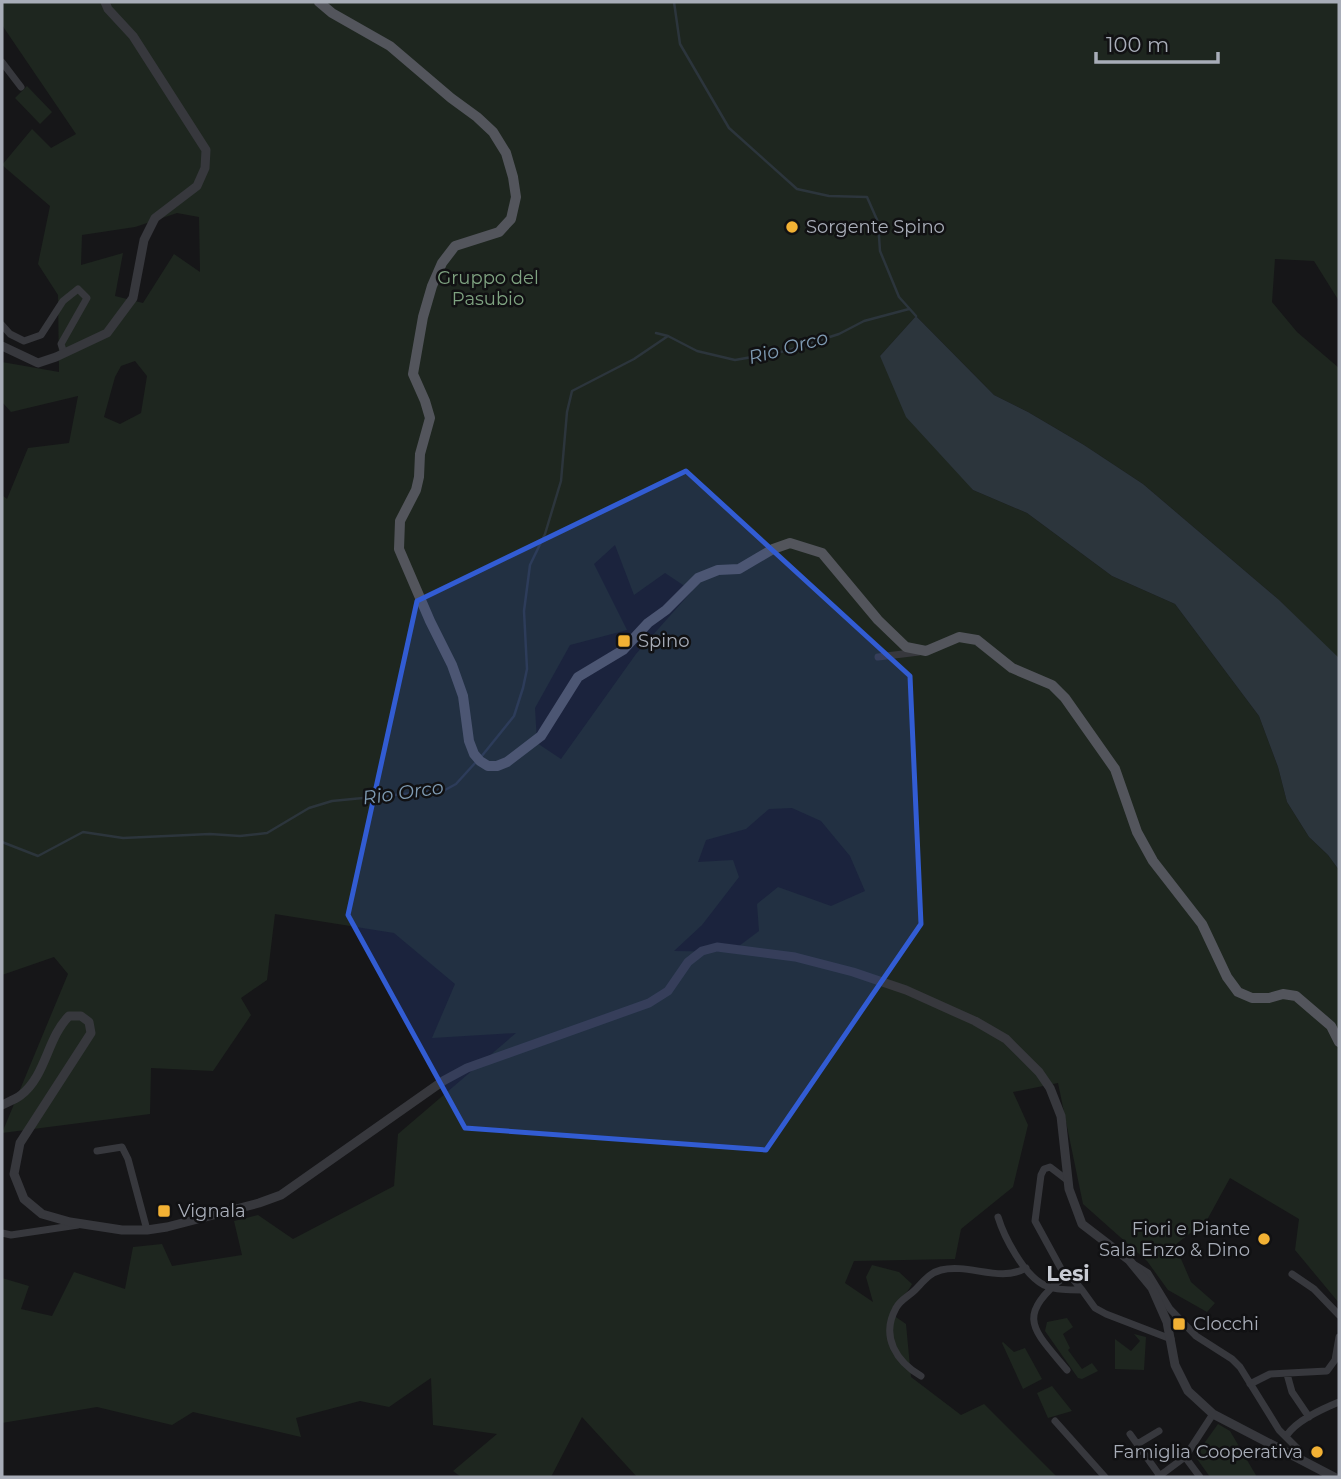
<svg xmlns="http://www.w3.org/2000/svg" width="1341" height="1479" viewBox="0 0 1341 1479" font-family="Montserrat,sans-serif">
<rect width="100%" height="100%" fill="#161618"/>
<path fill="#1e261f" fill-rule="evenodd" d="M2 2H1339V301L1314 261 1275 259 1272 302 1297 332 1339 368V660L1278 599 1143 484 1084 445 1028 412 994 395 916 316 880 356 973 490 1027 513 1112 576 1175 604 1259 716 1278 767 1287 802 1309 837 1328 855 1339 870V1303L1295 1250 1299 1219 1230 1178 1207 1220 1175 1245 1191 1282 1215 1303 1207 1312 1168 1290 1147 1261 1083 1204 1058 1083 1013 1092 1028 1125 1013 1187 961 1229 955 1259 854 1261 845 1283 873 1302 866 1277 872 1265 899 1272 912 1284C907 1295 895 1301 890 1313L906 1324 911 1377 961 1415 984 1404 1057 1477H637L582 1417 551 1477H461L453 1471 497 1434 433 1425 431 1378 389 1407 360 1401 296 1418 301 1437 193 1412 172 1425 97 1407 2 1423V1278L29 1286 21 1309 52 1316 74 1272 125 1289 133 1247 162 1244 172 1266 242 1255 234 1221 258 1215 293 1239 394 1186 398 1134 516 1033 432 1038 455 984 394 933 275 914 267 980 241 998 251 1015 213 1071 151 1068 150 1114 2 1133 68 974 54 957 2 975V495L7 499 28 448 69 443 78 396 11 412 2 402V362L59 372 58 295 38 264 50 206 2 165 32 129 51 148 76 134 2 25ZM177 213 199 217 200 272 174 254 143 303 115 296 123 253 81 265 82 235 135 227ZM135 361 147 376 141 413 120 424 104 417 115 377 121 366ZM615 545 634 595 665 573 692 591 636 654 561 759 537 743 535 708 570 645 627 630 594 564ZM792 808 821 821 850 856 865 891 831 906 778 887 757 904 759 931 731 952 674 951 702 925 739 877 733 860 698 862 706 840 746 829 769 809Z
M27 86 52 112 40 124 15 98Z
M1067 1318 1073 1327 1063 1334 1070 1348 1068 1350 1082 1369 1092 1363 1098 1371 1082 1379 1078 1378 1045 1331 1047 1322Z
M1134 1334 1146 1337 1144 1370 1115 1369V1339L1131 1351 1140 1341Z
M1003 1342 1014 1352 1025 1348 1042 1379 1023 1389 1002 1343Z
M1052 1386 1072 1411 1048 1418 1037 1393Z
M1218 1424 1230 1431 1257 1477H1210L1195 1456Z"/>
<path fill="#2c353c" d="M916 316 994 395 1028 412 1084 445 1143 484 1278 599 1339 658V870L1328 855 1309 837 1287 802 1278 767 1259 716 1175 604 1112 576 1027 513 973 490 906 417 880 356Z"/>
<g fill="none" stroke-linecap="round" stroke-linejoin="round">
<path stroke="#2c353c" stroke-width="2.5" d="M674 2 680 44 729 128 797 189 829 196 867 197 878 222 880 251 899 297 916 316
M656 333 668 336
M481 757 514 716 523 688 527 669 524 611 530 565 545 534 561 481 567 412 572 391 634 359 668 336 697 351 735 360 786 351 839 334 864 321 909 309
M2 842 38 856 83 832 123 838 210 834 240 836 267 833 309 808 332 801 445 790 456 784 476 762"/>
<path stroke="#37383d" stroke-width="7" d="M2 62 21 87
M2 325 10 334 24 341 41 335 63 301 78 289 87 298 61 344 64 353
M878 657 919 652
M97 1151 122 1147 128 1159 147 1230
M998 1217C1004 1237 1024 1275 1044 1285 1056 1290 1069 1290 1082 1290L1095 1308 1106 1314 1171 1339
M2 1233 11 1235 78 1225
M1135 1265 1148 1273 1170 1309 1196 1336 1232 1359 1240 1367 1279 1430 1299 1450 1295 1455
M1292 1274 1314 1289 1339 1315
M1065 1276 1035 1221 1041 1175 1044 1169 1050 1167 1067 1180
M1067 1370C1032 1328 1015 1317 1065 1276L1072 1278 1082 1290
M1287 1374 1292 1392 1309 1417
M921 1376C897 1362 880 1337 896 1308 900 1300 909 1296 915 1290 923 1282 929 1273 941 1270 969 1263 1000 1283 1026 1268
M1250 1384 1270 1374 1327 1371 1335 1360 1339 1337
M1055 1421 1105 1477
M1130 1434 1160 1476
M1287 1435C1297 1420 1322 1409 1339 1402
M1139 1443 1159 1431
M1185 1457 1200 1477
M1158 1477 1185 1457 1213 1414"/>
<path stroke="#37383d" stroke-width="9" d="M2 346 38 363 56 357 107 333 133 298 144 240 155 218 197 186 205 168 206 150 133 36 108 9 105 2
M2 1105C8 1102 16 1099 21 1095 46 1076 47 1038 69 1016H81L89 1022 91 1033 20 1143 14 1174 24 1199 42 1214 70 1222 122 1230H147L167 1227 259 1203 281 1195 443 1081 467 1068 649 1003 668 991 688 962 702 951 717 947 795 957 853 972 906 990 975 1021 1006 1039 1039 1072 1050 1088 1061 1116 1069 1189 1082 1224 1129 1260 1152 1288 1167 1322 1175 1365 1188 1391 1213 1414 1334 1477"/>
<path stroke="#53555c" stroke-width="10" d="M319 2 332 13 390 46 451 98 477 117 493 132 506 153 513 177 516 197 511 219 499 232 455 246 442 263 432 286 423 317 413 374 425 401 430 418 420 454 419 477 416 490 400 521 399 549 430 621 452 665 463 696 469 741 474 754 480 761 488 766H497L507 762 541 736 578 677 623 650 648 623 666 610 698 578 718 570 739 569 773 549 790 543 822 553 878 620 906 647 926 651 959 637 977 640 1012 668 1052 685 1065 698 1115 769 1137 832 1153 861 1202 924 1227 977 1238 992 1252 998H1269L1283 994 1296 996 1331 1026 1339 1042"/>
</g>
<path fill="#325cd3" fill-opacity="0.2" stroke="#325cd3" stroke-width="5" stroke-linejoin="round" d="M686 471 910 676 921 924 766 1150 465 1128 348 915 417 601Z"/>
<g fill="#f2b134" stroke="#111113" stroke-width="2.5">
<circle cx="792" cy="227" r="7"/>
<rect x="617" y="634" width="14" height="14" rx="3.5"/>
<rect x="157" y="1204" width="14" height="14" rx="3.5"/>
<circle cx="1264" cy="1239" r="7"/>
<rect x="1172" y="1317" width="14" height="14" rx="3.5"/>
<circle cx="1317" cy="1452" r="7"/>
</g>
<g text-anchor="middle" stroke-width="5" stroke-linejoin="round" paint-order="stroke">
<g font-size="18" fill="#a8adb8" stroke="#111113" text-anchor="start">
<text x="806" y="233">Sorgente Spino</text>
<text x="638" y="647">Spino</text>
<text x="178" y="1217">Vignala</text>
<text x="1250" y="1235" text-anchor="end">Fiori e Piante<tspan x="1250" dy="21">Sala Enzo &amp; Dino</tspan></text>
<text x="1193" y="1330">Clocchi</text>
<text x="1303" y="1458" text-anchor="end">Famiglia Cooperativa</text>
</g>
<g font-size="18" fill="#7fa381" stroke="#111113">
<text x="488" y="284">Gruppo del<tspan x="488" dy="21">Pasubio</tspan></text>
</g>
<g font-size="19" font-style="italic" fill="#7f9bb3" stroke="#111113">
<text transform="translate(788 347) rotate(-15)" y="7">Rio Orco</text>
<text transform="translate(403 792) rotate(-8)" y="7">Rio Orco</text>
</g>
<g font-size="21" font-weight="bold" fill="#c9ccd4" stroke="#111113">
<text x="1068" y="1281">Lesi</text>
</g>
</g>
<rect width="1341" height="1479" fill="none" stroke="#a8adb8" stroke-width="7"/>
<path d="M1096 52v10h122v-10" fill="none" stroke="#a8adb8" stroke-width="3.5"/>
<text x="1106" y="52" font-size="21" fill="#a8adb8" stroke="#111113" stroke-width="5" paint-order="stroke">100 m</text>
</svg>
